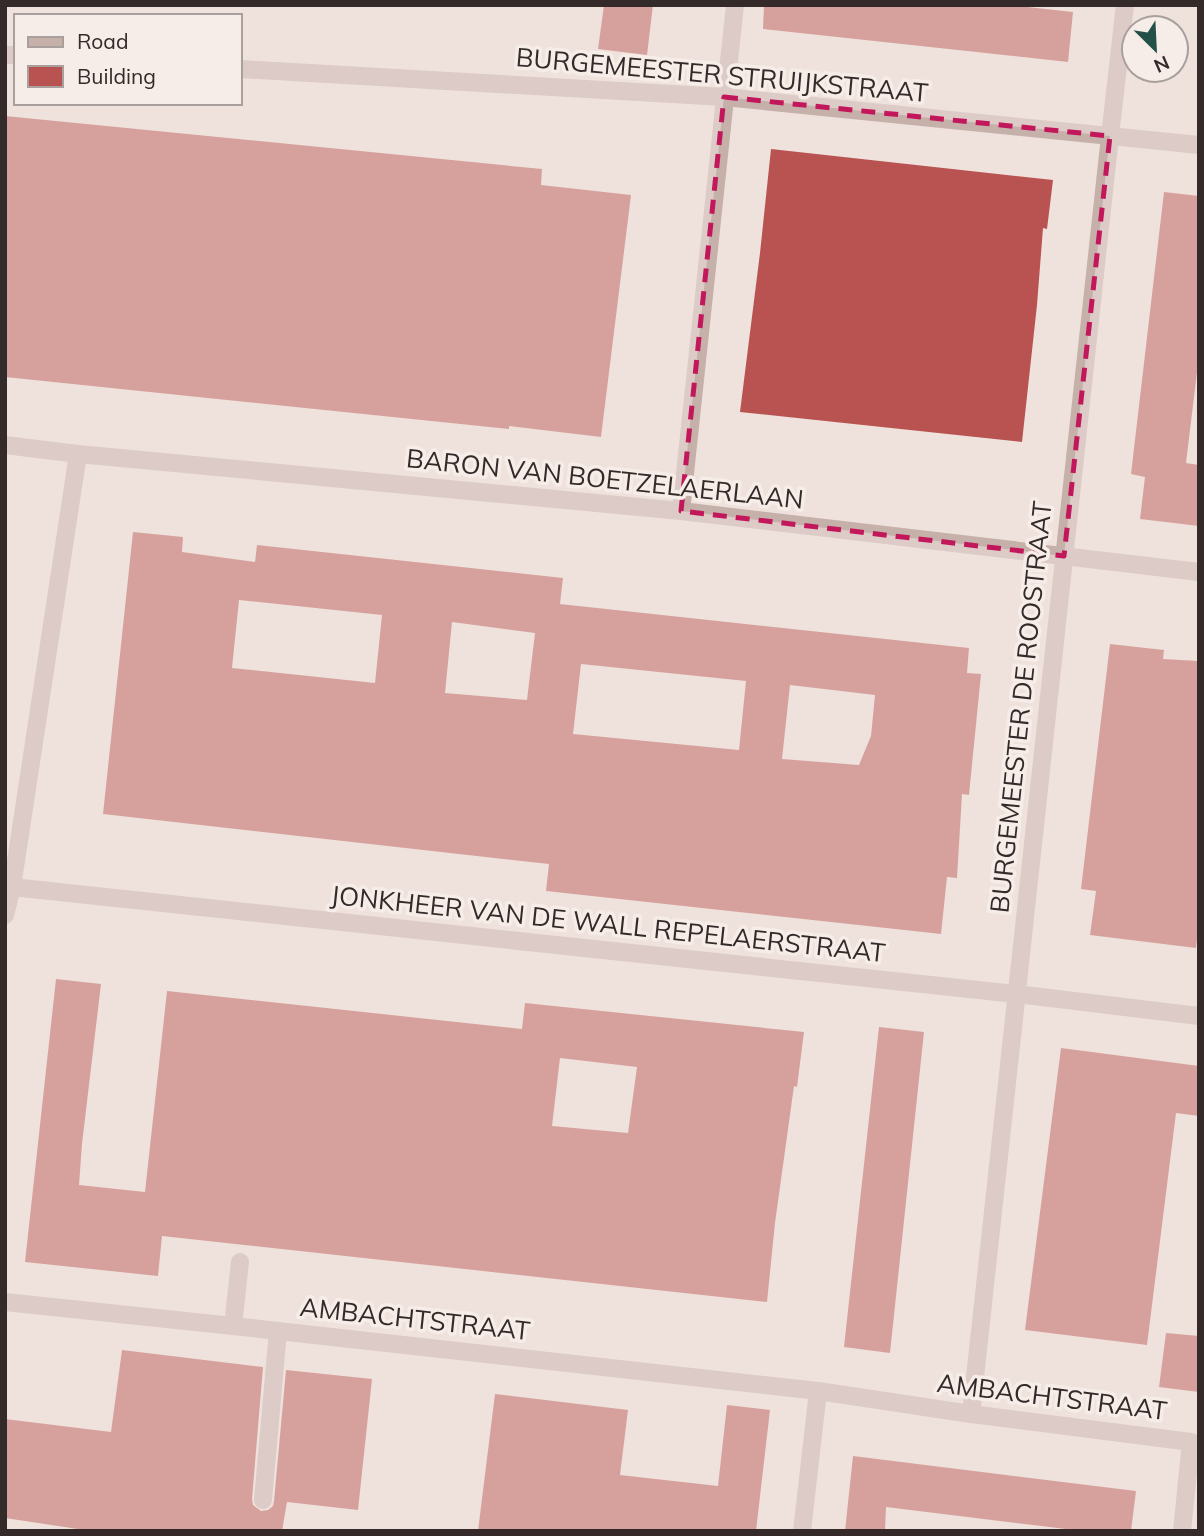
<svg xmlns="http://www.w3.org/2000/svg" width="1204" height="1536" viewBox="0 0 1204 1536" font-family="Mulish,sans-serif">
<rect width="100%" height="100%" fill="#efe2dc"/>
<path fill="#b95351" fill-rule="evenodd" d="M604 5H653L647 55 598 49Z
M764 5H1010L1073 12 1068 62 763 29Z
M5 116 542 169 541 185 631 195 601 437 509 426V429L5 377Z
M771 149 1053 180 1047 229 1043 228 1037 305 1022 442 740 412 760 253Z
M1164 192 1199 196V356L1186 463 1199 465V526L1140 519 1145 477 1131 474Z
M133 532 183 537 182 552 255 562 257 545 563 578 560 604 969 648 967 673 981 674 969 795 962 794 957 878 947 877 941 934 546 891 549 864 103 814ZM239 600 382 615 375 683 232 668ZM452 622 535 633 527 700 445 693ZM581 664 746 681 739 750 573 734ZM790 685 875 695 871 736 859 765 782 759Z
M1110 644 1164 650 1163 659 1199 661V922L1196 948 1090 935 1096 891 1081 889Z
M56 979 101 984 82 1144 79 1185 145 1192 167 991 522 1029 525 1003 804 1032 797 1087 794 1086 775 1223 767 1302 162 1236 158 1276 25 1262ZM560 1058 637 1067 628 1133 552 1126Z
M879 1027 924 1032 890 1353 844 1347Z
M1061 1048 1199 1066V1116L1176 1113 1147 1345 1025 1330Z
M1166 1333 1199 1336V1392L1159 1387Z
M122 1350 263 1367 252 1499 253 1505 261 1511 268 1510 273 1506 274 1501 286 1370 372 1379 358 1510 287 1502 282 1531H91L5 1518V1419L111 1432Z
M495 1394 628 1410 620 1475 718 1486 727 1405 770 1410 756 1531H478Z
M853 1456 1136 1491 1131 1531H1082L886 1507 885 1531H845Z"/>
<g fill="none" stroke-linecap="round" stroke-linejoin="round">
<path stroke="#c6b0aa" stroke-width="18" d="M233 1326 240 1262
M263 1500 278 1331
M802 1531 818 1391"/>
<path stroke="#c6b0aa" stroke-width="18" d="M5 55H16
M240 69 724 97 1199 145
M5 445 78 454 681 511 1199 572
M681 511 735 5
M12 887 1016 994 1199 1016
M5 915 12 887 78 454
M5 1302 233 1326 818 1391 971 1414 1191 1442 1182 1531
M971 1414 1110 136 1125 5"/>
</g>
<path d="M0 0H1204V1536H0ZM724 97 1110 136 1064 556 681 511Z" fill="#efe2dc" fill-opacity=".55" fill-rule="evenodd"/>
<path fill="none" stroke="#c2185b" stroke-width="5" stroke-dasharray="14 9" stroke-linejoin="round" d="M724 97 1110 136 1064 556 681 511Z"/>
<g text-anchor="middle" stroke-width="7" stroke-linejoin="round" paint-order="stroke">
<g font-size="26" fill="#342a29" stroke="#f7ede8">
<text transform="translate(722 75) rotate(5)" y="9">BURGEMEESTER STRUIJKSTRAAT</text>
<text transform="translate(605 479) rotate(6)" y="9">BARON VAN BOETZELAERLAAN</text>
<text transform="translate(1021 707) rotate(-84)" y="9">BURGEMEESTER DE ROOSTRAAT</text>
<text transform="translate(608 924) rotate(6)" y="9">JONKHEER VAN DE WALL REPELAERSTRAAT</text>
<text transform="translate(415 1319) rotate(6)" y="9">AMBACHTSTRAAT</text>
<text transform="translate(1052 1397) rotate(7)" y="9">AMBACHTSTRAAT</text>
</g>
</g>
<rect width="1204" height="1536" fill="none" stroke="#342a29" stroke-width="14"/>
<rect x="14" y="14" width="228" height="91" fill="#f7ede8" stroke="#a99f9c" stroke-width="2"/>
<rect x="28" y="37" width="35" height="10" fill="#c6b0aa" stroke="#a99f9c" stroke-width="2"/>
<text x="77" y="49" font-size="21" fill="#342a29">Road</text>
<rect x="28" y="66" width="35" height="21" fill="#b95351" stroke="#a99f9c" stroke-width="2"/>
<text x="77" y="84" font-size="21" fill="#342a29">Building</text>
<g transform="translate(1155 49) rotate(156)"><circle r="33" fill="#f7ede8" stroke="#a99f9c" stroke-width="2"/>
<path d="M0-5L12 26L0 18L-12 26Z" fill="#23514a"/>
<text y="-10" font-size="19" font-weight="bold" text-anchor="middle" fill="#342a29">N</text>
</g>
</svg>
